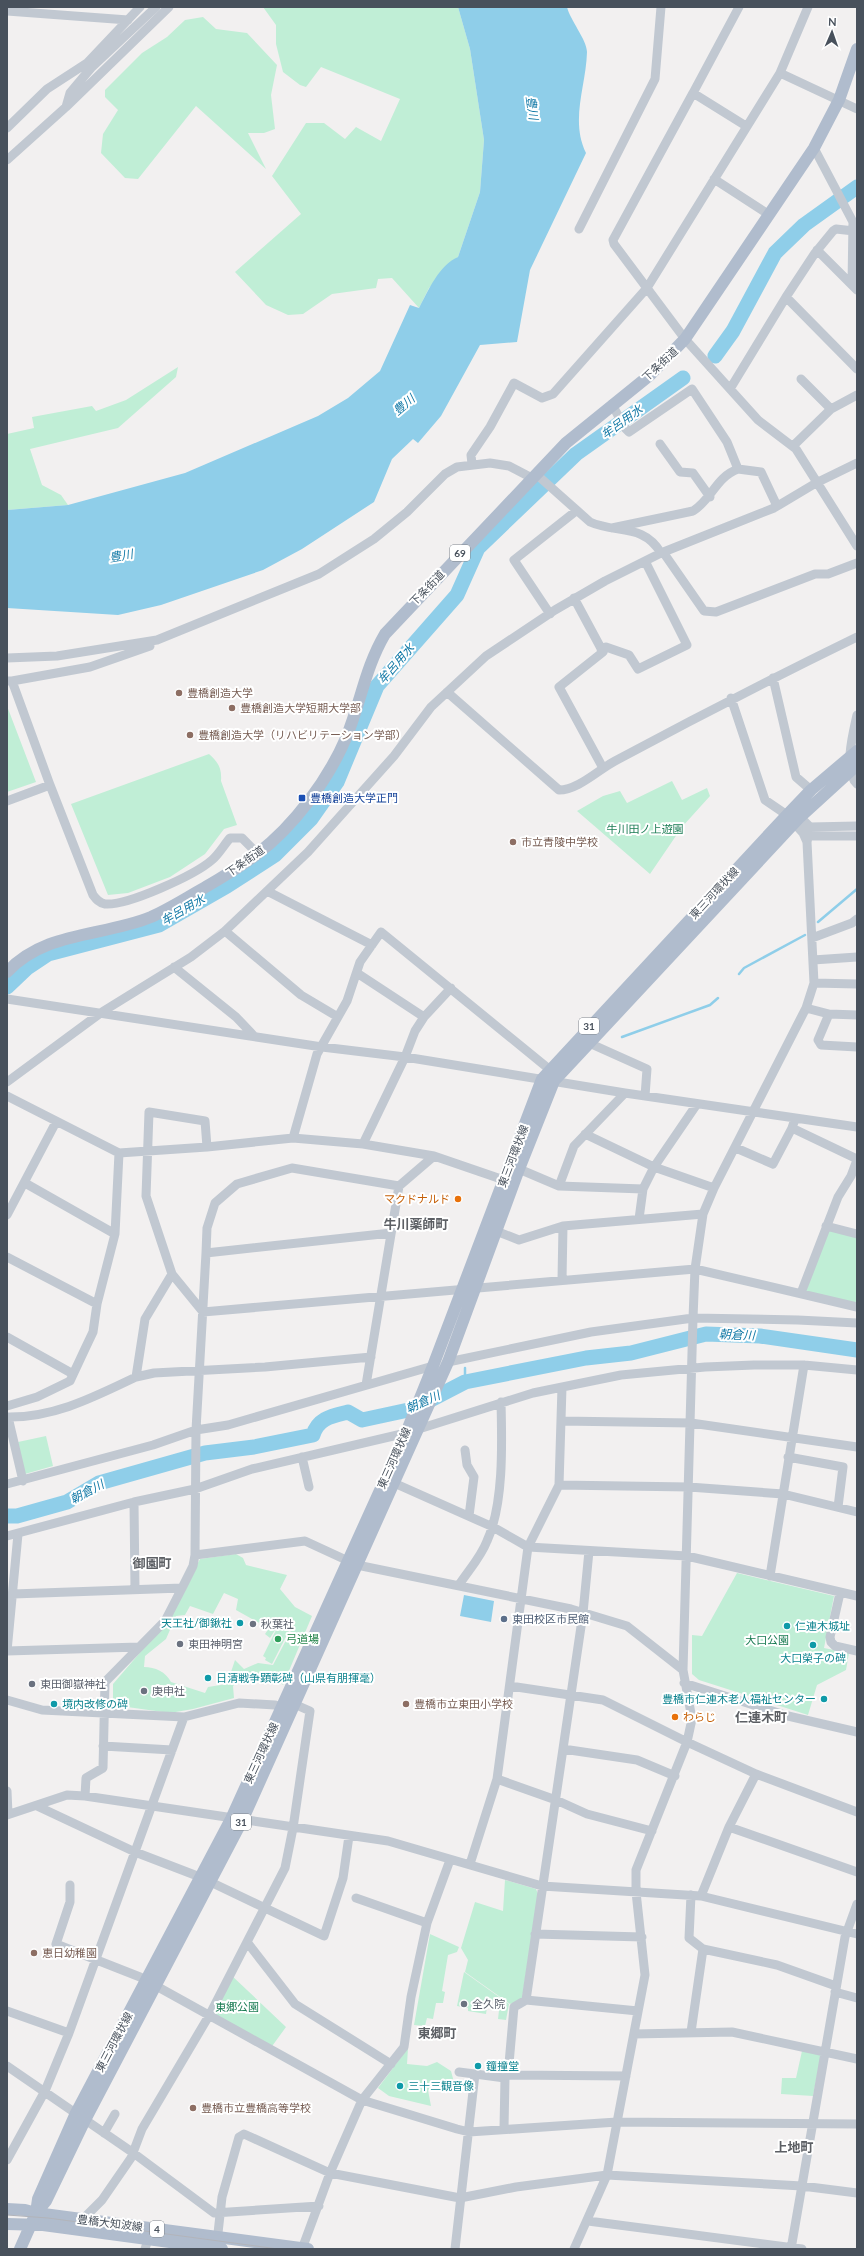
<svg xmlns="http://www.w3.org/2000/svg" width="864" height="2256" viewBox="0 0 864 2256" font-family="Lato,'Noto Sans JP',sans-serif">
<rect width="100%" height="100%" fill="#f2f0f0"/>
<path fill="#c0eed6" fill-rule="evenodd" d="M263 7H458L470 49 484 140 480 192 458 257 429 288 419 308 392 278 378 279 376 288 332 294 303 314 288 315 266 305 235 272 301 214 272 176 306 123H324L345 139 356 127 381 141 400 99 321 67 306 87 300 85 283 72 276 44V25Z
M203 17 216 29 247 33 277 65 271 95 275 129 264 133H248L266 169 196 106 138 179 125 178 101 153 103 134 118 110 105 97V90L142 53 167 37 185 20Z
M178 367 176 377 118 428 30 449 42 485 61 495 68 505 7 510V434L34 428 32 417 92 406 96 411 126 400Z
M7 706 36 782 7 792Z
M209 754C218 762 222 768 221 781L237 825 224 829 205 854 170 877 128 893 108 895 71 804Z
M672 781 682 800 707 788 710 796 682 827 650 874 577 811 603 796 620 791 627 803Z
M828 1230 857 1237V1304L806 1291Z
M46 1436 53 1466 25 1474 18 1442Z
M236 1554 243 1558 246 1565 287 1575 280 1589 295 1607 312 1616 283 1685C268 1667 248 1672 233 1686L234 1698 193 1709 170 1713 113 1705V1684L168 1620 200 1559ZM224 1593 238 1599 236 1610 261 1624 266 1620 272 1624 265 1634 270 1638 279 1624 263 1656 266 1658 265 1660 272 1664 293 1623 287 1620 295 1623 273 1665 258 1663 244 1669 235 1660 227 1684 208 1687 205 1693 171 1682C166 1672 155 1667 144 1667L145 1656 166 1639 176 1616 185 1615 190 1606 213 1614Z
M737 1573 834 1596 824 1648 849 1653 846 1670 817 1685 808 1715 699 1680 692 1674V1635L702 1636Z
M505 1880 536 1889 538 1894 522 1999 510 2004 465 1972 468 1960 461 1948 475 1902 503 1911Z
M430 1934 459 1947 457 1952 448 1955 442 1991 445 1992 443 2003H436L433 2019 427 2018 425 2026 414 2025Z
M464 1972 509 2004 506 2020 498 2019 500 2002 488 2000 486 2014 468 2011V2008L457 2006Z
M230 1974 286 2027 270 2049 210 2014Z
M408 2048 407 2064 427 2066 437 2062 451 2071 455 2086 441 2089 435 2086 428 2090 431 2106 389 2096 378 2088Z
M802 2051 821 2055 813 2096 781 2094 782 2078H796Z"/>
<path fill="#8fcee9" d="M458 7H567C570 20 587 40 587 52 586 87 570 120 586 153L530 270 517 342 480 345 441 416 418 443 413 439 392 459 374 502 302 549 263 570 161 605 118 615 7 608V510L68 505 185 473 318 416 348 398 380 371 410 305 419 308C428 291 439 265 458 257L480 192 484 140 470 49Z
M464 1595 494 1601 491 1622 460 1616Z"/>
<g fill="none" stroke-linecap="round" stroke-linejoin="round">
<path stroke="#8fcee9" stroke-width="2.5" d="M818 922 857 889
M739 974 744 968 805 935
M622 1037 710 1005 718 998
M465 1382V1368"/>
<path stroke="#8fcee9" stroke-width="15" d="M715 356 733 331 775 253 804 225 857 187
M7 987 27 968 48 954 159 925 227 886 275 855 311 819 337 782 377 686 457 595 478 548 576 454 683 378
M7 1516H17L67 1502 99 1483 205 1453 254 1447 313 1435C318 1418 332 1416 348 1412L362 1420 413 1409 465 1382 586 1358 631 1353 706 1334 760 1336 857 1350"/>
<path stroke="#c1c8d1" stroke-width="9" d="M7 11 128 20
M780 73 857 109
M693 93 739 7
M66 107 70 93 91 68 156 7
M7 128 47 89 87 63 140 7
M814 148 853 222 852 285 857 290
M7 160 66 107 169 7
M714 179 768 214
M579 229 655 79 661 7
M817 250 852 285
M786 297 815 253 833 231 836 229 854 231
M857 369 786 297 730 389 758 420 796 449 857 546
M801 379 831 409
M730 389 685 339 614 244 613 240 693 93 746 126
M660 444 680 472 693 473 710 497
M793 446 831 409 857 395
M472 464 471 455 490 427 514 383 542 398 553 394 647 288 780 73 808 7
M738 469 761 472 777 506
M536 474 590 522C617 534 643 523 661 553
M612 528 693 511C712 499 716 477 738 469L727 442 692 389 629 432 624 427 612 404
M663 552 704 611 716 612 815 574H828L857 563
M574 598 603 652 559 687 603 768
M550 614 514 560 576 511
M601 649 606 647 629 655 638 669 687 645 645 561
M7 658 57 656 157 640 319 574 374 539 407 512 445 474 457 467 490 463 509 466 532 478
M773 678 796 777 811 790
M7 681H12L50 785
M12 681 90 667 150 646
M447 692 559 790C578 790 598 770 615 761 695 718 775 677 857 637
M731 698 765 800 787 815 803 833 807 842
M857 715C853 733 843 771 857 784
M7 801 50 785 93 895C96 899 99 903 105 904 127 906 195 875 212 860 219 854 224 845 230 838H242L258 854
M810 827 857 826
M808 836H857
M267 891 372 945
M225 931 301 995 338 1017
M812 938 852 923 857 919
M813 960 857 957
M174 967 236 1017 255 1037
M357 973 424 1017
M814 983 857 984
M7 999 322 1047 405 1057 625 1093 857 1127
M806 1008 829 1014 857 1015
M829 1014 818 1040 821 1045 857 1047
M589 1043 647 1069 645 1096
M7 1082 102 1012 191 957 225 931 308 852 394 756 431 707 486 656 555 610 605 581 661 553 774 508 816 483 857 463
M7 1096 119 1153 207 1147 293 1138 363 1144 434 1156 504 1180
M795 1119 792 1128 857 1159
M585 1134 654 1167 714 1188
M293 1138 317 1054 347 1001 360 962 381 932 549 1069 552 1076
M363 1144 405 1057 415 1031 424 1017 451 988
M207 1147 205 1121 149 1112 146 1196 172 1274 203 1312 695 1269 857 1307
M736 1148 773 1164 792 1128
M519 1169 559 1186 643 1189
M25 1183 115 1234
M559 1186 574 1146 625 1093
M7 1215 56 1122
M639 1219 643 1189 654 1167 697 1104
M826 1226 857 1234
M496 1231 519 1240 563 1226 703 1214
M206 1253 391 1233
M7 1257 97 1304
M562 1280 563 1226
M801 1293 838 1197 851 1176 857 1160
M7 1337 73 1374
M448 1362 591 1332 693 1318 798 1320 857 1323
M136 1377 154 1373 265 1367 371 1357
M366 1385 399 1186
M7 1406 37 1397 70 1381 84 1351 93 1332 97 1304 115 1234 119 1153
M7 1417C54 1418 94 1397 136 1377L145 1319 172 1274
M8 1417 23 1481
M561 1421 691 1423 857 1447
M465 1450 467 1465 474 1477 469 1516
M302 1457 309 1487
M788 1457 843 1467 838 1507
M394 1483 493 1527 528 1547 687 1556 857 1596
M7 1484 153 1445 196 1430 228 1425 433 1366
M559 1485 689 1487 783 1494 857 1512
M134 1502 135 1589
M7 1536 134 1502 195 1489 252 1469 406 1433 533 1393 621 1375 705 1367 754 1365H804L857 1370
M195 1555 196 1430 206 1253 207 1228 215 1203 237 1184 292 1168 399 1186 434 1156
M770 1576 804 1365
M459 1585C468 1571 481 1557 487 1541 504 1504 502 1443 501 1402
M840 1593 830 1637 831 1642 835 1646 857 1651
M13 1594 182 1588 193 1566 195 1555 305 1541 357 1565 571 1609 627 1626 683 1670
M7 1651 139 1647
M7 1651 18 1534
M684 1683 788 1716 857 1732
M510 1686 603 1700 687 1742 756 1774 857 1812
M7 1700 42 1710 184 1717 239 1703 275 1705 282 1708
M103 1746 172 1750
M563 1749 637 1760 675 1776
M497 1779 556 1800 587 1814 652 1831
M7 1791 8 1814
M85 1796 86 1778 103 1768 105 1682 165 1621 182 1588
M37 1806 135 1852 200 1877 324 1936 343 1878 349 1836
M7 1815 67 1795 85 1796 388 1841 542 1886 701 1896 857 1934
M729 1827 857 1872
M470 1864 497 1779 528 1547 559 1485 562 1387
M70 1885V1902L56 1944 140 1977 362 2100 457 2129 469 2132 617 2122 857 2124
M691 1895 689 1938 703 1949 777 1965 836 1986
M701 1896 729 1827 756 1774
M356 1898 427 1923
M535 1934 642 1937
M247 1942 295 2004 391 2064
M835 1992 857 1998
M526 2000 583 1613 589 1551
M7 2011 69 2033
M691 2032 703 1949
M634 2034 732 2032 857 2059
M7 2066 132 2152 214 2213 319 2206
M459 2072 475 2074
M508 2075 626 2076
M504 2128 505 2078 508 2075 514 2007 526 2000 638 2011
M104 2133 115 2114
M7 2160 45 2091 69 2033 184 1717
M83 2219 102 2200 131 2158 142 2129 210 2014 285 1868 293 1828 310 1711 294 1704
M588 2221 802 2249
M217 2242 222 2197 239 2137 244 2134 330 2173 460 2198 516 2187 607 2175 802 2186 857 2193
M145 2249 150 2233
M302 2249 330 2173 362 2100 404 2047 411 1997 427 1923 450 1860
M455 2249 475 2074 505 2078
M574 2249 607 2175 645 1975 636 1892V1870L687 1742 692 1719 683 1670 693 1318 695 1269 703 1214 714 1188 806 1008 814 983 807 842 810 827 800 817 795 816
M791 2249 845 1937 857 1904"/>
<path stroke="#b0bccd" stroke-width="12" d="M7 972C45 931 102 937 151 917 169 909 186 898 204 888 222 877 241 867 257 854 294 826 328 780 346 738 361 702 365 668 385 634L566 443 650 375 685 339 814 148 839 100 857 49
M7 2209 25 2210 36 2213 308 2249
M36 2213 38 2199 76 2113 231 1819 406 1433 433 1366 542 1079 787 815 811 790 857 751
M7 2224 43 2225 222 2249
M20 2249 36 2213 46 2201 85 2120 242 1821 448 1362 519 1169 554 1081 800 817 857 765"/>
<path stroke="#b2b4ba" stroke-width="1" d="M7 2215 48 2218 278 2249"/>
</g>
<g fill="#8d6e63" stroke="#fff" stroke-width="1.5">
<circle cx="179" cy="693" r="4"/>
<circle cx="232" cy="708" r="4"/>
<circle cx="190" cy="735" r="4"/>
<circle cx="513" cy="842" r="4"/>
<circle cx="406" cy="1704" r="4"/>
<circle cx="34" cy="1953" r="4"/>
<circle cx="193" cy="2108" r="4"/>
</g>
<rect fill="#1a4fb4" stroke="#fff" stroke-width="1.5" x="298" y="794" width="8" height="8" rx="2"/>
<g fill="#e8710a" stroke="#fff" stroke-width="1.5">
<circle cx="458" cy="1199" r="4"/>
<circle cx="675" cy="1717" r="4"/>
</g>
<circle fill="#5c6f8a" stroke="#fff" stroke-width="1.5" cx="504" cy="1619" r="4"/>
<g fill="#0f9aa8" stroke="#fff" stroke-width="1.5">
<circle cx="240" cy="1623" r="4"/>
<circle cx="787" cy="1626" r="4"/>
<circle cx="813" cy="1645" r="4"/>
<circle cx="208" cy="1678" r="4"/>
<circle cx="824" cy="1699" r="4"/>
<circle cx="54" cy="1704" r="4"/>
<circle cx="478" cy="2066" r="4"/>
<circle cx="400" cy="2086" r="4"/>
</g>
<g fill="#6b7280" stroke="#fff" stroke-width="1.5">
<circle cx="253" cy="1624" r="4"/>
<circle cx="180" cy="1644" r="4"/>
<circle cx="32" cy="1684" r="4"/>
<circle cx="144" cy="1691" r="4"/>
<circle cx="464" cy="2004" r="4"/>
</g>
<circle fill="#2e9e5b" stroke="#fff" stroke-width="1.5" cx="278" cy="1639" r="4"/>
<g text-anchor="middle" stroke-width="4" stroke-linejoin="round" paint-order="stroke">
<g fill="#fff" stroke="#7f858d" stroke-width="1">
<rect x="450" y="545" width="20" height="16" rx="3"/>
<rect x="579" y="1018" width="20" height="16" rx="3"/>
<rect x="231" y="1814" width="20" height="16" rx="3"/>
<rect x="150" y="2221" width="14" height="16" rx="3"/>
</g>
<g font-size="10" font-weight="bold" fill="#48515c">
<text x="460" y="557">69</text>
<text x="589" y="1030">31</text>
<text x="241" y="1826">31</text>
<text x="157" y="2233">4</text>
</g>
<g font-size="11" fill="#48515c" stroke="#fff">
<text transform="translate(660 364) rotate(-43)" y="4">下条街道</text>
<text transform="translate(427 588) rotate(-46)" y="4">下条街道</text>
<text transform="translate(245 861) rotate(-35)" y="4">下条街道</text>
<text transform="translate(714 893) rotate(-47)" y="4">東三河環状線</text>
<text transform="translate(513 1156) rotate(-69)" y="4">東三河環状線</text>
<text transform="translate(394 1458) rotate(-66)" y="4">東三河環状線</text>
<text transform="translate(261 1753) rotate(-65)" y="4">東三河環状線</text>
<text transform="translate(114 2042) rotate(-62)" y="4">東三河環状線</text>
<text transform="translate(110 2223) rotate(7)" y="4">豊橋大知波線</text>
</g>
<g font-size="11" fill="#785e54" stroke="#fff" text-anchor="start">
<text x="187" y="697">豊橋創造大学</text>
<text x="240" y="712">豊橋創造大学短期大学部</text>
<text x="198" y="739">豊橋創造大学（リハビリテーション学部）</text>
<text x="521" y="846">市立青陵中学校</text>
<text x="414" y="1708">豊橋市立東田小学校</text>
<text x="42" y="1957">恵日幼稚園</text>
<text x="201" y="2112">豊橋市立豊橋高等学校</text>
</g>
<g font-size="11" fill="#164399" stroke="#fff" text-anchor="start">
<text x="310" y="802">豊橋創造大学正門</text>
</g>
<g font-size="11" fill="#1b7c54" stroke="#fff">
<text x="645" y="833">牛川田ノ上遊園</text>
<text x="767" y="1644">大口公園</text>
<text x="237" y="2011">東郷公園</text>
</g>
<g font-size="11" fill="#c56008" stroke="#fff" text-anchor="end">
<text x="450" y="1203">マクドナルド</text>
<text x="683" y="1721" text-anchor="start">わらじ</text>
</g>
<g font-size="11" fill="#4e5e75" stroke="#fff" text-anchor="start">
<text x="512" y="1623">東田校区市民館</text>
</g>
<g font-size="11" fill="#0d838f" stroke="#fff" text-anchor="start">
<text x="232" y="1627" text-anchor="end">天王社/御鍬社</text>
<text x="795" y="1630">仁連木城址</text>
<text x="813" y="1662" text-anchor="middle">大口榮子の碑</text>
<text x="216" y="1682">日清戦争顕彰碑（山県有朋揮毫）</text>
<text x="816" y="1703" text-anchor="end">豊橋市仁連木老人福祉センター</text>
<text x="62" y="1708">境内改修の碑</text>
<text x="486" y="2070">鐘撞堂</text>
<text x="408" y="2090">三十三観音像</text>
</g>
<g font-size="11" fill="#5b616d" stroke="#fff" text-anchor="start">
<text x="261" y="1628">秋葉社</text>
<text x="188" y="1648">東田神明宮</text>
<text x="40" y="1688">東田御嶽神社</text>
<text x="152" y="1695">庚申社</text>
<text x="472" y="2008">全久院</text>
</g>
<g font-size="11" fill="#27864d" stroke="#fff" text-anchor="start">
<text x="286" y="1643">弓道場</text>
</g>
<g font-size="12" font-style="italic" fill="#1279a6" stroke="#fff">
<text transform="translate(532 108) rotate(82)" y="4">豊川</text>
<text transform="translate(404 405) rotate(-40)" y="4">豊川</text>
<text transform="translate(622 422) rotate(-36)" y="4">牟呂用水</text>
<text transform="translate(121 556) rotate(-10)" y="4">豊川</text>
<text transform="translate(396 664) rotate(-49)" y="4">牟呂用水</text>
<text transform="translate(183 910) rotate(-30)" y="4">牟呂用水</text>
<text transform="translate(737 1335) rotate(2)" y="4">朝倉川</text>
<text transform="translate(423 1402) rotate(-24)" y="4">朝倉川</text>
<text transform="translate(87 1492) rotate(-28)" y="4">朝倉川</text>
</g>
<g font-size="13" font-weight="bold" fill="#5c5f64" stroke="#fff">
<text x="416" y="1229">牛川薬師町</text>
<text x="152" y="1568">御園町</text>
<text x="761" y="1722">仁連木町</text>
<text x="437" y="2038">東郷町</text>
<text x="794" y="2152">上地町</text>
</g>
</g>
<rect width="864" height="2256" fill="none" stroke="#48515c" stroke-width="16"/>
<g transform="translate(832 32) rotate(2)" stroke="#ffffff" stroke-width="3" paint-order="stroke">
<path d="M0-3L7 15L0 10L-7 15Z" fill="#48515c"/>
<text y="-6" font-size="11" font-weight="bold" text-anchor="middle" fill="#48515c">N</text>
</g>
</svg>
